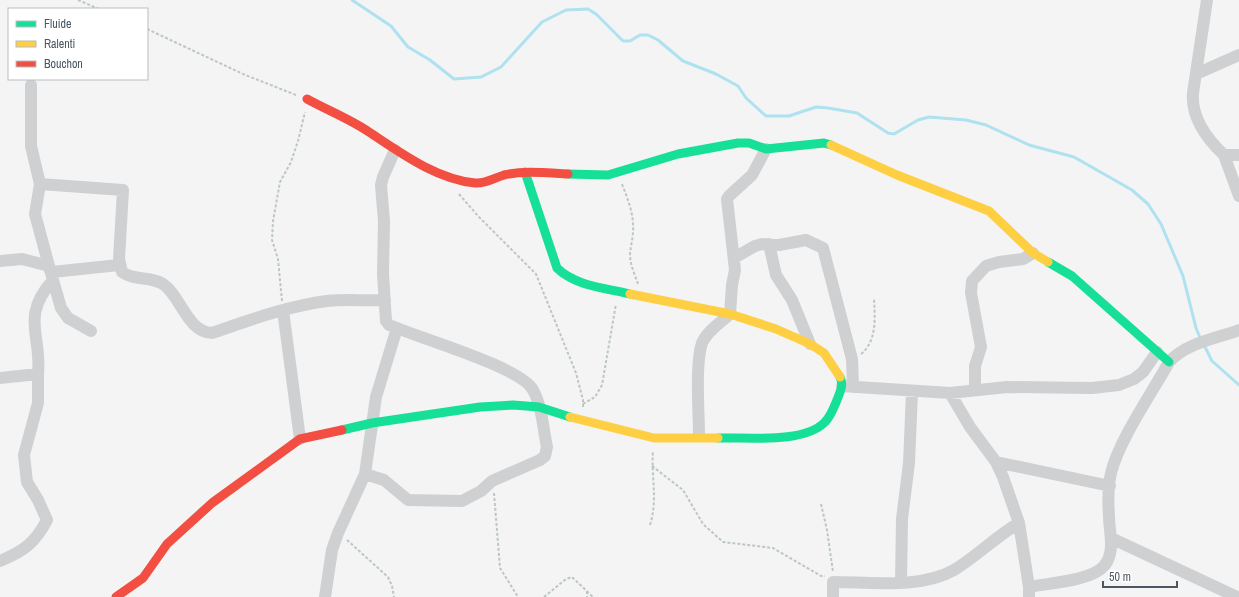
<svg xmlns="http://www.w3.org/2000/svg" width="1239" height="597" viewBox="0 0 1239 597" font-family="'Archivo Narrow',sans-serif">
<rect width="100%" height="100%" fill="#f4f4f4"/>
<g fill="none" stroke-linecap="round" stroke-linejoin="round">
<path stroke="#aee2f0" stroke-width="3" d="M352 0 391 26 408 47 430 60 454 79 481 77 501 67 542 22 566 10 588 9 596 14 623 41H630L640 35H648L658 40 683 61 716 74 738 86 746 98 766 116H789L816 107 828 108 857 113 888 133 894 134 918 120 929 117 966 120 986 125 1029 145 1074 157 1132 190 1148 204 1161 224 1183 276 1196 328 1201 340
M1204 345 1212 361 1239 385"/>
<path stroke="#bcc7c4" stroke-width="2" stroke-dasharray="3 2" stroke-linecap="butt" d="M78 0 99 9
M147 29 243 74 296 95
M622 184C627 197 632 209 633 223 634 234 631 244 630 254 630 265 635 275 638 284
M459 194 478 216 536 274 576 373 583 400V407
M282 301 278 259 272 240 273 221 280 182 291 162 298 141 305 112
M861 354C877 341 875 318 874 299
M583 404 595 397 602 385 616 304
M652 466 683 490 703 524 723 542 773 548 821 576H825
M494 493 500 568 518 597
M821 504 827 530 833 572
M650 525C658 500 651 476 653 451
M347 540 388 577 392 586 394 597
M587 591V597
M544 597 566 579 572 577 593 597"/>
<path stroke="#ced0d2" stroke-width="12" d="M1207 0 1193 93C1191 117 1207 139 1224 155H1239
M1196 74 1239 55
M31 85V146L40 184 35 214 49 266
M1224 155 1239 196
M40 184 123 190 119 259 122 272C134 281 151 276 163 284 181 296 187 332 212 333 250 320 288 306 327 301 347 299 366 301 385 300
M769 244 776 275 792 300 810 344
M734 258 755 246 762 244 779 245 806 240 823 248 852 359 853 387
M0 261 22 259 49 266 61 308 68 318 91 331
M52 272 119 265
M283 310 300 439
M38 374C42 335 20 317 53 280
M0 378 38 374V403L24 455 27 482 38 500 47 520C35 543 24 551 0 561
M842 386 950 393 1007 387 1092 388 1119 385 1134 379 1143 372 1157 352
M975 390V366L981 347 971 293 972 281 986 266 999 262 1023 259 1033 253
M950 393 970 427 996 462 1003 477 1019 523 1029 587V597
M699 436C699 413 695 363 702 343 707 331 720 323 730 314L732 285 735 270 727 199 729 196 752 175 766 149
M996 462 1110 486
M365 474 384 480 408 500 462 501 481 491 492 481 540 460 545 456 547 447C543 428 542 406 533 390 522 368 423 339 397 328
M1111 538 1237 597
M901 582 902 519 909 463 912 392
M1029 587C1049 583 1091 581 1104 566 1116 552 1109 532 1109 516 1108 502 1108 486 1111 473 1119 440 1152 393 1169 362 1186 343 1215 339 1239 330
M325 597 332 550 338 533 365 474 376 397 397 328 389 325 386 321 383 274 384 221 381 185 383 177 395 150
M833 597V582C870 582 921 589 954 570 976 557 995 537 1019 523"/>
<path stroke="#16e098" stroke-width="9" d="M525 172 557 268C575 286 606 288 630 294
M568 174 608 175 678 154 738 143H749L766 149 824 143 831 145
M1048 262 1072 276 1169 362
M342 430 372 423 480 407 513 405 539 407 570 417
M718 438C747 437 804 444 825 422 831 416 834 407 837 400 840 392 844 385 840 377"/>
<path stroke="#ffcf43" stroke-width="9" d="M831 145 897 175 989 211 1033 253 1048 262
M630 294 730 314 776 329 810 344 824 353 840 377
M570 417 654 438H718"/>
<path stroke="#f24e42" stroke-width="9" d="M307 99C327 110 350 119 369 132 401 153 436 179 475 183 486 184 494 178 504 175 525 170 547 173 568 174
M116 597 143 578 167 544 212 503 300 439 342 430"/>
</g>
<rect x="8" y="8" width="140" height="72" fill="#ffffff" stroke="#b7bbc0"/>
<rect x="16" y="21" width="20" height="6" fill="#16e098" stroke="#b7bbc0"/>
<text x="44" y="28" font-size="12" fill="#4a5661">Fluide</text>
<rect x="16" y="41" width="20" height="6" fill="#ffcf43" stroke="#b7bbc0"/>
<text x="44" y="48" font-size="12" fill="#4a5661">Ralenti</text>
<rect x="16" y="61" width="20" height="6" fill="#f24e42" stroke="#b7bbc0"/>
<text x="44" y="68" font-size="12" fill="#4a5661">Bouchon</text>
<path d="M1103 581v6h74v-6" fill="none" stroke="#4a5661" stroke-width="2"/>
<text x="1109" y="581" font-size="12" fill="#4a5661" stroke="#ffffff" stroke-width="3" paint-order="stroke">50 m</text>
</svg>
